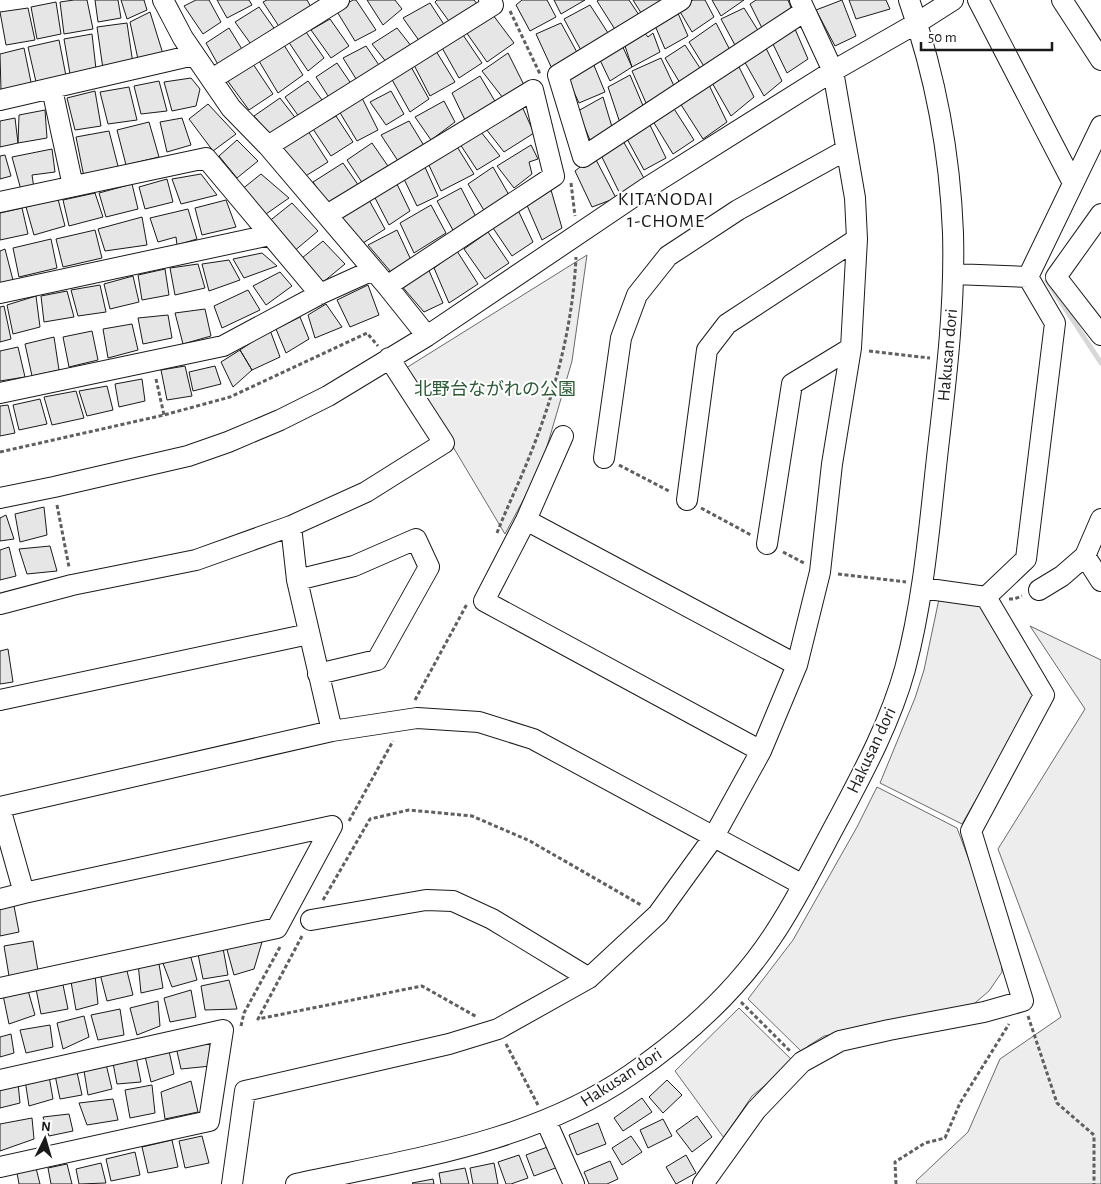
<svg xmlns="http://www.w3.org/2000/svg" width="1101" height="1184" viewBox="0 0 1101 1184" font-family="'Alegreya Sans','Noto Sans JP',sans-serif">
<rect width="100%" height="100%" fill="#fff"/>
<path fill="#ededed" stroke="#6a6a6a" d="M587 255 572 361 541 467 505 534 406 368Z
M939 599 982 601 1036 695 962 824 880 783 915 698 924 670Z
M1030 626 1101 660V1184H917L916 1181 968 1132 1000 1059 1061 1017 998 849 1085 709Z
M877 787 957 828 998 937 1001 956 1002 972 989 991 969 1008 824 1036 808 1046 803 1053 748 999 793 940 857 827Z
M739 1008 794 1062 752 1096 724 1138 675 1071Z"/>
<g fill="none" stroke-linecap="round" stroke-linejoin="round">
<path stroke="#d7d7d7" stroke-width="5" d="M1047 281 1101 363"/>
</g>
<path fill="#e6e6e6" stroke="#1a1a1a" d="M74 0H87L93 29 64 34 60 2Z
M95 0H118L121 18 98 22Z
M121 0H144L147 10 127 19Z
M196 0H209L221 22 203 34 184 6Z
M217 0H249L252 5 227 18Z
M267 0H307L311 7 280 28 263 2Z
M353 0H356L376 30 355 41 336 10Z
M367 0H395L402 9 383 25Z
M437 0H474L478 5 451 24 435 2Z
M522 0H547L556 17 530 31 516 5Z
M554 0H585L561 14Z
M599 0H629L641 18 616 31 597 1Z
M633 0H664L643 16Z
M693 0H705L714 17 692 32 679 10Z
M712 0H744L721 16Z
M756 0H788L792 10 763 30 750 4Z
M842 0 856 36 835 46 816 10Z
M849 0H886L890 9 856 19Z
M56 2 61 34 37 39 31 7Z
M430 3 445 26 420 42 403 18Z
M590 5 610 36 583 54 564 19Z
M259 7 276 31 253 47 235 22Z
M28 8 35 40 6 45 0 12Z
M744 8 759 32 736 47 721 19Z
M677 11 688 36 665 49 653 21Z
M150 12 163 54 139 64 130 22Z
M493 15 514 43 487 62 466 32Z
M330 19 349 46 331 58 311 30Z
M127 23 133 64 103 69 97 27Z
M561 23 579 56 553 71 536 34Z
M716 23 731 52 705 68 689 42Z
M229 28 245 54 221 70 206 43Z
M397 28 412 47 387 63 372 44Z
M795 29 808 59 787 73 772 42Z
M642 30 648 37 653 33 660 52 632 67 624 43Z
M306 32 324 58 308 71 288 41Z
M461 32 482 63 459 78 441 46Z
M92 34 96 69 70 74 64 39Z
M59 40 66 76 36 82 28 47Z
M282 42 303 75 278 93 259 61Z
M621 43 632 67 610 81 600 60Z
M685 45 700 68 680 83 665 58Z
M366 46 381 68 358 82 343 58Z
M24 48 32 87 1 91 0 54Z
M766 48 782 81 764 96 743 59Z
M436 51 455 82 430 96 414 65Z
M508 53 524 85 503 98 482 71Z
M661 58 675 88 646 103 632 71Z
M337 63 352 85 330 99 316 77Z
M593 63 605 92 579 103 567 77Z
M253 64 273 94 249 110 227 80Z
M410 65 429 99 410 112 390 76Z
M739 67 754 97 731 116 711 81Z
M630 75 644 108 620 123 608 87Z
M480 76 496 103 465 120 452 93Z
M191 78 200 89 196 106 172 111 164 82Z
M159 81 167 111 141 114 134 86Z
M308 81 325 104 302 121 285 97Z
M709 85 727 122 703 139 678 100Z
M129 87 137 120 108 124 100 92Z
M95 91 101 126 75 130 67 98Z
M391 91 404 114 386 125 370 102Z
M603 97 612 127 592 145 578 111Z
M280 98 297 120 272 138 254 116Z
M362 98 378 130 357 141 339 111Z
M444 101 455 122 431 140 415 117Z
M520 102 534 133 504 152 486 129Z
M208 104 236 134 213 151 189 119Z
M671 104 694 140 673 154 651 118Z
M45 110 47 138 18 143 19 115Z
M336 116 353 142 331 156 313 129Z
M15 118 18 143 0 147V121Z
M182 118 191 145 167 152 160 122Z
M409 121 426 149 400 164 381 135Z
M648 121 666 158 644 170 626 137Z
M149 122 159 157 126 165 117 130Z
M109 131 119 170 84 177 76 137Z
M308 131 328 162 304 177 280 148Z
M481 132 500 156 477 170 458 141Z
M622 139 645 180 620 194 600 153Z
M237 140 258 161 237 178 219 156Z
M372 143 390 169 365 187 347 160Z
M456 145 474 174 441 191 427 161Z
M531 145 538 159 529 162 532 174 514 188 497 166Z
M52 149 55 172 32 175 34 188 21 190 12 157Z
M5 155 11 176 0 179V156Z
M594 156 616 198 592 207 575 171Z
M343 163 361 189 331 209 313 182Z
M424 165 438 196 417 206 403 177Z
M493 167 509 195 485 212 468 184Z
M201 174 217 195 181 204 172 179Z
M261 174 289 198 266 214 241 190Z
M167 179 173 202 145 209 139 187Z
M396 182 410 211 389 225 373 194Z
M132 184 138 209 106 217 99 193Z
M461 188 476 217 454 232 437 201Z
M551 190 562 228 542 240 526 203Z
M95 193 103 217 69 226 63 200Z
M58 199 65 226 34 235 26 207Z
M226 200 236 227 202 235 195 208Z
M369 200 385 229 363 243 338 217Z
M292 203 318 231 293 252 267 223Z
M431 205 446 233 414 253 400 223Z
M22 208 28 234 0 240V213Z
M188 209 197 239 177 245 176 237 158 242 150 218Z
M518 210 533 242 512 256 493 228Z
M142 217 147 245 105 251 98 229Z
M95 230 102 258 63 267 56 239Z
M397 230 411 260 391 272 368 245Z
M488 232 509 263 485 279 464 249Z
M51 239 57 268 19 277 13 248Z
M323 241 345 264 322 283 302 258Z
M5 249 14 284 0 287V251Z
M457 251 478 284 449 303 434 268Z
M262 253 277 266 244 278 233 259Z
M229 260 240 280 209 291 202 264Z
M198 264 205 288 175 295 170 268Z
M427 266 443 303 424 312 400 284Z
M165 269 169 295 142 300 138 275Z
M280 272 292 286 266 305 253 286Z
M133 276 139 302 110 309 104 284Z
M100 285 106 312 78 316 71 290Z
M368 285 379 315 350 327 337 300Z
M248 290 260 310 222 328 214 306Z
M67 291 74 317 44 322 41 296Z
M36 296 40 327 13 334 7 305Z
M326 304 342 327 315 338 308 315Z
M4 306 11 339 0 342V307Z
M205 309 211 336 183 344 175 313Z
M168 315 172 338 143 344 138 318Z
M300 317 309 339 286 353 276 329Z
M132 324 138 350 108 358 103 329Z
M270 330 280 357 252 370 240 350Z
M92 331 98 360 69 367 63 337Z
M54 337 59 370 32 376 25 344Z
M18 347 25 377 0 381V351Z
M240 350 252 370 233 387 221 362Z
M185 366 192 396 167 400 161 370Z
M215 366 221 384 193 391 189 372Z
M142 379 145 401 119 407 115 384Z
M107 386 113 410 87 416 79 391Z
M76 391 84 418 52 425 44 397Z
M40 399 47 424 19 430 13 405Z
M8 405 15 433 0 436V406Z
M44 507 47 535 20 542 15 514Z
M6 515 14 539 0 541V518Z
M50 546 57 571 27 574 19 549Z
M9 547 16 576 0 580V550Z
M8 649 13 682 0 684V651Z
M14 906 19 932 0 936V909Z
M33 941 38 971 9 976 4 946Z
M262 942 254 969 234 975 226 946Z
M222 943 228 975 203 979 197 949Z
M190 954 197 980 172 987 161 958Z
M158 958 163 988 141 993 138 963Z
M125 963 133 995 107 1001 99 970Z
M95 975 98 1004 76 1010 70 976Z
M62 980 68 1009 41 1014 35 984Z
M229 980 237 1009 205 1010 201 986Z
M27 987 35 1015 9 1024 3 995Z
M191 990 196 1017 170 1022 164 998Z
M158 1001 160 1026 137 1035 130 1008Z
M120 1009 124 1035 98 1040 91 1015Z
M84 1016 89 1037 63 1049 57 1023Z
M50 1025 53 1047 26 1053 20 1030Z
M11 1034 14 1053 0 1057V1037Z
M210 1042 211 1066 181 1069 176 1047Z
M169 1051 174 1074 151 1082 145 1056Z
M136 1057 141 1082 117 1084 113 1063Z
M106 1064 112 1089 88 1095 84 1071Z
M77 1072 82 1095 60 1099 55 1075Z
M49 1076 53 1099 29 1106 25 1080Z
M667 1080 682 1095 663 1113 649 1097Z
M191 1081 198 1112 165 1119 161 1092Z
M18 1083 20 1103 0 1108V1086Z
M152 1085 155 1113 130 1118 125 1090Z
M642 1098 652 1112 623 1131 614 1118Z
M113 1099 118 1120 87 1125 79 1103Z
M69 1114 73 1131 49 1136 43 1117Z
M697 1116 712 1137 692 1152 676 1131Z
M32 1118 34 1139 0 1151V1124Z
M663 1119 672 1136 648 1148 640 1130Z
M598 1123 606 1144 577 1155 569 1135Z
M202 1136 209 1163 185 1168 179 1141Z
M631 1136 642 1152 622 1165 612 1148Z
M172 1140 178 1167 148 1173 142 1147Z
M550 1146 558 1167 534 1176 526 1155Z
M135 1152 140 1175 111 1181 106 1159Z
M519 1155 528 1178 511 1184H506L498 1162Z
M686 1155 696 1173 676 1184 666 1167Z
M610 1161 618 1179 607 1184H589L584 1172Z
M101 1163 106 1183 79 1184 76 1169Z
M494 1163 498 1184H473L470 1168Z
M67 1164 72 1184H51L48 1168Z
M36 1168 40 1184H19L17 1173Z
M465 1168 469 1184H441L439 1173Z
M433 1179 434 1184H413L412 1183Z"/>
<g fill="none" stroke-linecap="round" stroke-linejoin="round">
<defs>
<path id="minor" d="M163 0 183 38 231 108 268 146 387 286 427 336
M681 0 558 75 583 157 805 11
M978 0 1073 183
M1062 0 1101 60
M212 79 339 0
M52 89 73 186
M0 100 194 55
M268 146 493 5 489 0
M0 202 206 158 320 294
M1101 214 1056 277 1101 335
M327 215 533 90 554 176 387 286
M953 274 1028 277
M0 293 270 235
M0 393 223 346 320 294 373 270
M563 436 526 520 484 601 761 751
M604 458 621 338 637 295 668 256 738 210 846 150
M0 498 54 487 188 456 228 442 280 420 328 396 427 336 645 189 833 71 917 23 953 0
M687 500 707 350 727 324 857 239
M526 520 797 665
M767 544 792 384 851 348
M1085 556 1101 581
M297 580 354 566 416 539 429 567 377 660 318 674
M922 588 986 597
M1039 590 1062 576 1085 556 1101 519
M986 597 1026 559 1055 323 1028 277 1101 126
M0 604 72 585 196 560 291 526
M0 700 309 634
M332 731 297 580 291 526 366 492 444 443 389 358
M0 807 332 731 417 718 479 722 533 739 803 885
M0 808 24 893 0 899
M311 920 426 900 453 901 492 919 589 978
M0 988 277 928 332 826 24 893
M0 1080 223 1030 209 1121 0 1167
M546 1121 574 1184
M232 1184 245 1091 449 1044 498 1029 589 978 658 914 713 838 761 751 797 665 820 572 832 464 851 348 857 239 855 198 833 71 800 0
M296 1184C410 1159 531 1143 630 1075 684 1038 736 991 772 937 798 899 818 856 840 816 865 769 891 720 905 669 925 594 930 517 939 440 947 372 955 303 953 233 950 155 935 74 909 0
M703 1184 756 1110 802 1062 840 1041 889 1030 984 1012 1023 1001 971 831 1044 695 986 597"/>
</defs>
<use href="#minor" stroke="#1a1a1a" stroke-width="22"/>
<path stroke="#5f5f5f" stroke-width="3" stroke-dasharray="4 2.5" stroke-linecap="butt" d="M510 11 540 74
M571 183 575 216
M869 351 930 358
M156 379 164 415
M0 452 164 415 230 397 367 333 378 346
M619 465 669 491
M57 505 69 567
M701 508 751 535
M497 533C507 507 520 481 530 455 555 393 573 325 576 257
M783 552 804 563
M838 574 906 582
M1009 599H1014L1022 596
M415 700 467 604
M349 821 393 741
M323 900 370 819 409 810 472 816 530 841 641 905
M302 936 258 1019 422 986 477 1017
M741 1002 790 1051
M1028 1016 1057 1103 1094 1135V1184
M241 1026 244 1013 280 947
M506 1044 538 1105
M896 1184 895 1162 925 1143 945 1138 960 1103 1009 1024"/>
<use href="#minor" stroke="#fff" stroke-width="20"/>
</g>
<g text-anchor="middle" stroke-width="4" stroke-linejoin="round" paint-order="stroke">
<g font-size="18" fill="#1a1a1a" stroke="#fff">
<text transform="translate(947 355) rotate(-85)" y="6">Hakusan dori</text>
<text transform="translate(871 750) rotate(-65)" y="6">Hakusan dori</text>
<text transform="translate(621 1077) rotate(-33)" y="6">Hakusan dori</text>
</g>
<g font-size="18" fill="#2b5a34" stroke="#fff">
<text x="495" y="395">北野台ながれの公園</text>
</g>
<g font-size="19" letter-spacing="1" fill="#1a1a1a" stroke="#fff">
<text x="666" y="205">KITANODAI<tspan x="666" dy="22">1-CHOME</tspan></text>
</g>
</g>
<g transform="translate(45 1139) rotate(5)" stroke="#ffffff" stroke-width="4" paint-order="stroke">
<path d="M0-4L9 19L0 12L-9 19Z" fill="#1a1a1a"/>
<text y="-8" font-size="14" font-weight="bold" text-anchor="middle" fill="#1a1a1a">N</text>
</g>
<path d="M921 42v8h131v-8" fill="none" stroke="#1a1a1a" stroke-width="2.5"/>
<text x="928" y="42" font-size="15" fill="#1a1a1a" stroke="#ffffff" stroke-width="4" paint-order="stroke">50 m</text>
</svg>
